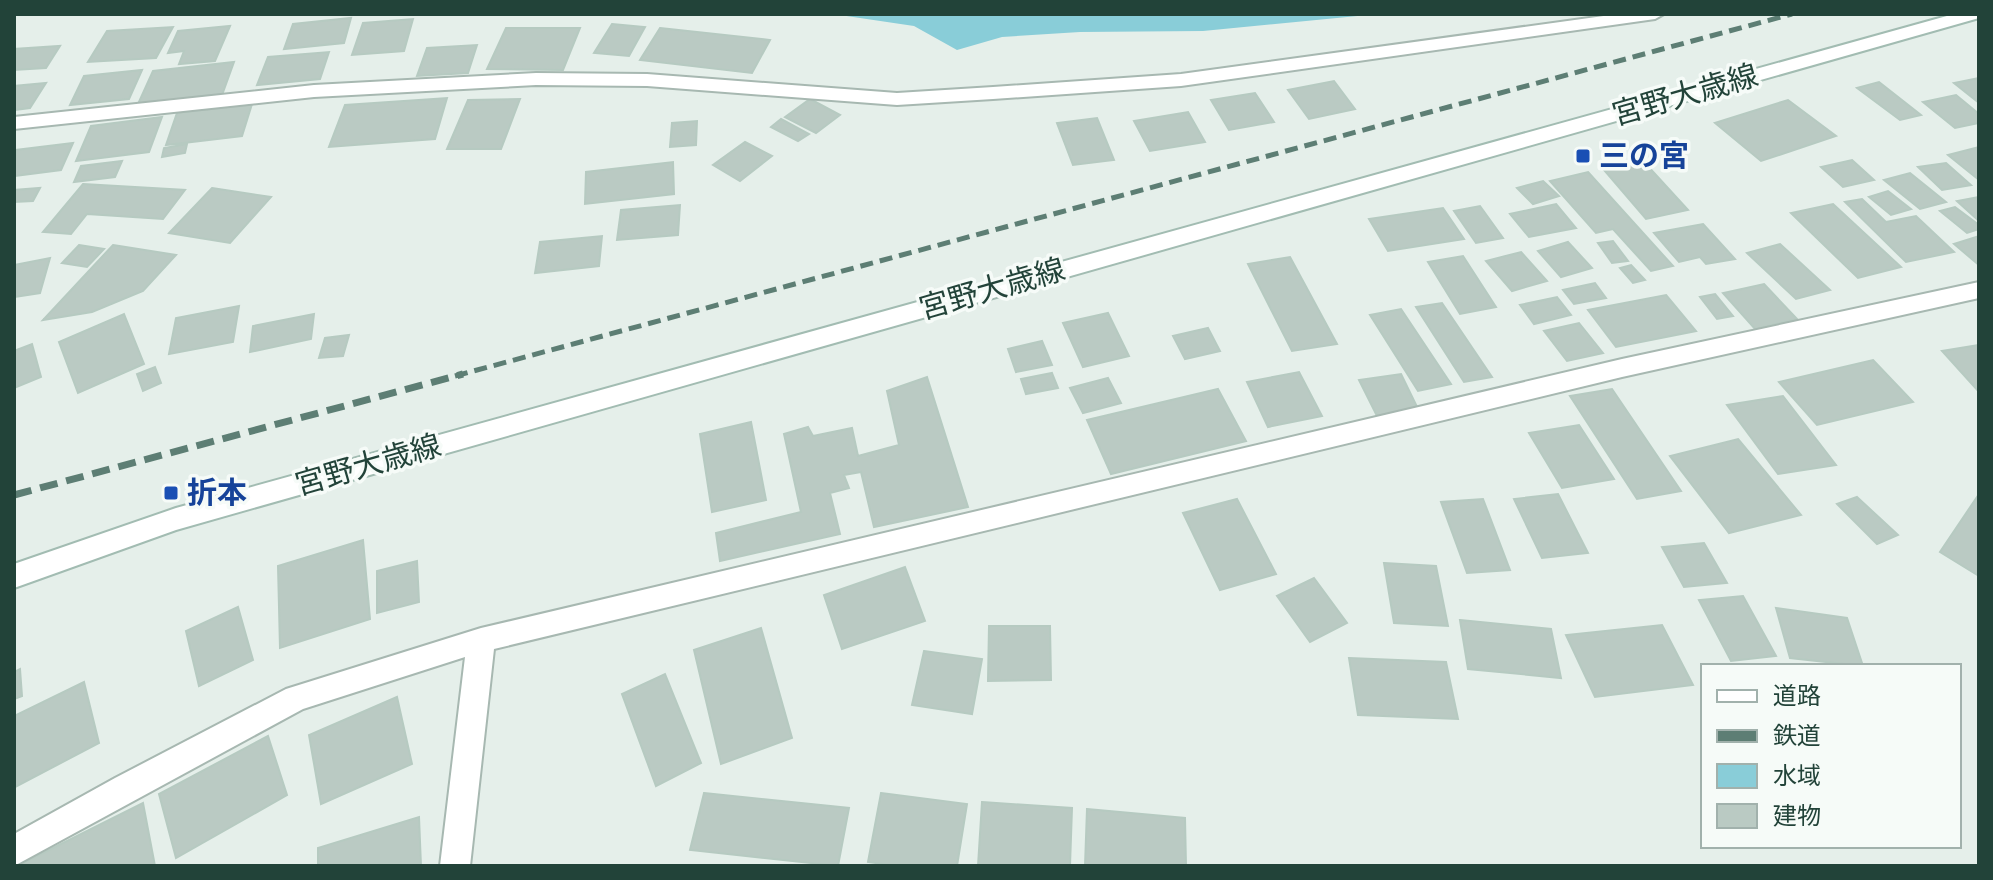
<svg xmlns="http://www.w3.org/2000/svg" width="1993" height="880" viewBox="0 0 1993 880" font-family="Cabin,'Noto Sans JP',sans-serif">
<rect width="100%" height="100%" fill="#e5efea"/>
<path fill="#89cdd8" d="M833 14H1378L1203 31 1080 32 1002 37 957 50 914 26Z"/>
<path fill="#bacac3" stroke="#b6cac1" stroke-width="2" d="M351 18 344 43 284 49 293 24Z
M413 19 404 51 352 55 363 23Z
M612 24 645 27 629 56 594 53Z
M230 26 215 61 179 64 184 51 168 53 178 31Z
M173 27 156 58 88 62 107 31Z
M506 28H580L563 70 487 69Z
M660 28 770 40 752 73 640 60Z
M477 45 468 73 417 76 427 48Z
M60 46 46 68 14 70V49Z
M329 52 320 79 257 85 268 57Z
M234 62 222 95 138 104 153 71Z
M142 70 129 99 70 105 84 76Z
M1979 78V103L1954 83Z
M1334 81 1355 109 1309 119 1288 90Z
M1879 82 1921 115 1900 120 1857 88Z
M46 83 30 108 14 110V86Z
M1255 93 1274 122 1229 130 1211 100Z
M1956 95 1979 114V123L1955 128 1923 102Z
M447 98 435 139 329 147 345 105Z
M520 99 501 149H447L468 100Z
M810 99 840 115 816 133 785 117Z
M1788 100 1836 136 1761 161 1715 123Z
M252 104 242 136 166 145 177 113Z
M1188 112 1205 142 1150 151 1134 121Z
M162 117 149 152 76 161 91 126Z
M1097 118 1114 160 1073 165 1057 123Z
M781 119 809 134 798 141 771 127Z
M697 121 696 145 670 147 672 123Z
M745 142 772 156 740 181 713 165Z
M73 143 61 170 14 176 16 150Z
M187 144 185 153 162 157 164 148Z
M1979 147V180L1948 155Z
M1852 160 1874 180 1843 187 1821 167Z
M122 161 115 177 74 182 81 166Z
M673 162 674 194 585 204 586 172Z
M1645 163 1688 210 1646 219 1604 170Z
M1946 163 1971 185 1942 190 1918 167Z
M1588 172 1673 266 1651 271 1613 229 1596 233 1550 181Z
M1910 173 1946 202 1920 209 1884 180Z
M1543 181 1559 196 1533 204 1517 188Z
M83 184 185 190 163 219 87 214 71 234 43 232Z
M40 188 33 201 14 202V190Z
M212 188 271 197 230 243 169 233Z
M1888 191 1911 209 1891 215 1869 197Z
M1979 197V221L1957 201Z
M1862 199 1886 222 1916 216 1954 252 1906 262 1845 202Z
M1556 204 1576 228 1529 237 1510 214Z
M1833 204 1901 267 1858 278 1791 213Z
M680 205 678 235 617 240 621 210Z
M1480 206 1503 238 1476 243 1454 211Z
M1955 207 1979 225V229L1967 233 1940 211Z
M1443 208 1464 239 1388 251 1369 219Z
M1703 224 1735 259 1706 264 1700 257 1679 262 1654 233Z
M602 236 599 266 535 273 540 242Z
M1979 236V265L1954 244Z
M1613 241 1628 261 1612 263 1598 243Z
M1568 242 1592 268 1561 277 1538 251Z
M1780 244 1830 290 1796 299 1747 253Z
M79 245 104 249 87 267 62 263Z
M113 245 176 255 143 291 92 312 43 320Z
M1521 252 1547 281 1512 291 1486 261Z
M1463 256 1496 307 1460 314 1428 262Z
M1290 257 1337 344 1292 351 1248 264Z
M50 258 40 293 14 297V265Z
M1631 265 1645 280 1633 283 1620 268Z
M1595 283 1606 298 1574 304 1563 290Z
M1764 284 1797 319 1755 329 1723 293Z
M1715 294 1733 316 1717 319 1700 297Z
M1666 295 1696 331 1616 347 1588 310Z
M1557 297 1571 315 1534 324 1520 305Z
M1442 303 1492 377 1464 382 1416 307Z
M239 306 233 342 169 354 176 318Z
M1401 309 1451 384 1418 391 1370 315Z
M1108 313 1129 356 1083 367 1063 323Z
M124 314 144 364 78 393 59 342Z
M314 314 311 339 250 352 253 326Z
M1579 323 1603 353 1567 361 1544 331Z
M1208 328 1220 351 1185 359 1173 336Z
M349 335 343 356 319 358 325 338Z
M1042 341 1052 365 1016 372 1008 349Z
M32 344 41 377 14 388V351Z
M1979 345V392L1942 351Z
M1873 360 1913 402 1817 425 1779 382Z
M155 367 161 383 143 391 137 374Z
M1299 372 1322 416 1268 427 1247 382Z
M1052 373 1058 388 1026 394 1021 379Z
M1401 374 1419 411 1377 416 1359 380Z
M927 377 968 507 874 527 861 472 844 475 849 488 830 493 840 534 720 561 716 533 801 512 784 434 808 427 813 436 852 428 858 456 899 445 887 391Z
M1108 378 1121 403 1083 413 1070 388Z
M1218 389 1246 441 1111 474 1087 420Z
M1612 389 1681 491 1637 499 1570 396Z
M1783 396 1836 465 1778 474 1727 405Z
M751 422 766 500 712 512 700 434Z
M1579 425 1614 479 1562 488 1529 433Z
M1738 439 1801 515 1729 533 1670 456Z
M1558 494 1588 553 1542 558 1514 499Z
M1979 494V576L1940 552Z
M1857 497 1898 535 1877 544 1837 504Z
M1237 499 1276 574 1220 590 1183 513Z
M1483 499 1510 570 1467 573 1441 502Z
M363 540 370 619 280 648 278 566Z
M1704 543 1727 583 1684 587 1662 547Z
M417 561 419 602 377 613V571Z
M1384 563 1436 566 1448 626 1394 623Z
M905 567 925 621 842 649 824 595Z
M1314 578 1347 623 1310 642 1277 596Z
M1743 596 1776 656 1731 661 1699 600Z
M238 607 253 660 199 686 186 631Z
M1776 608 1847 618 1863 666 1790 658Z
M1460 620 1551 629 1561 678 1468 669Z
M1662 625 1693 685 1595 697 1566 635Z
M989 626H1050L1051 680 988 681Z
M761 628 792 738 721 764 694 650Z
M924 651 982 659 972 714 912 705Z
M1349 658 1446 662 1458 719 1358 715Z
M20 669 22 696 14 699V672Z
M665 674 701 763 656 786 622 694Z
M84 682 99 743 15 787 14 716Z
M397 697 412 764 321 804 309 735Z
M268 736 287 795 176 858 159 794Z
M704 793 849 808 838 866 690 850Z
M881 793 967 804 957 866H896L868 862Z
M982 802 1072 808 1070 866H978Z
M143 803 155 866H17Z
M1087 809 1185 818 1186 866H1085Z
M419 817 421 866H318V848Z"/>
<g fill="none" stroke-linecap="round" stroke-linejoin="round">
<defs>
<path id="street" d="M1618 14H1664L1655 19 1181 86 993 99 897 105 647 86 536 85 314 97 14 129V117L314 85 536 73 647 74 897 93 993 87 1181 74Z
M1979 282V298L1622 377 494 649 470 866H440L465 657 303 709 14 866V834L115 778 286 689 481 628 1622 359Z"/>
<path id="secondary" d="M1954 14H1979V18L176 530 14 588V564L176 508Z"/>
</defs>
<use href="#street" stroke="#a7b8b1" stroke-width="4"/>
<use href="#secondary" stroke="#a2bcb2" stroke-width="4"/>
<use href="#street" fill="#fff" fill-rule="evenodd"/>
<use href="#secondary" fill="#fff" fill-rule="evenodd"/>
<path stroke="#5d7e74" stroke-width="5" stroke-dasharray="13 7" stroke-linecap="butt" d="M455 376 1792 14"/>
<path stroke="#5d7e74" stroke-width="7" stroke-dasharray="18 9" stroke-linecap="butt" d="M14 495 463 374"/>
</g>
<g fill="#1a4fb4" stroke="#f6fbf8" stroke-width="3">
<rect x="1575" y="148" width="16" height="16" rx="4"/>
<rect x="163" y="485" width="16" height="16" rx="4"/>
</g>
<g text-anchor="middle" stroke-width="7" stroke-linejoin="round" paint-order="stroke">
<g font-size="30" fill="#224339" stroke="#f6fbf8">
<text transform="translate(1685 95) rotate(-16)" y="10">宮野大歳線</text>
<text transform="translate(992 289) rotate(-16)" y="10">宮野大歳線</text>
<text transform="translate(368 465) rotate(-16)" y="10">宮野大歳線</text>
</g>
<g font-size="30" font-weight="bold" fill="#164399" stroke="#f6fbf8" text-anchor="start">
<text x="1599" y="166">三の宮</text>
<text x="187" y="503">折本</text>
</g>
</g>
<rect width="1993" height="880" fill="none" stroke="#224339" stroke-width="32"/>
<rect x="1701" y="664" width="260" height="184" fill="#f6fbf8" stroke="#a1b1ac" stroke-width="2"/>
<rect x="1717" y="690" width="40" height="12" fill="#ffffff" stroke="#a1b1ac" stroke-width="2"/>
<text x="1773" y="704" font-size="24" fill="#224339">道路</text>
<rect x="1717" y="730" width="40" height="12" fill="#5d7e74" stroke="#a1b1ac" stroke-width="2"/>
<text x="1773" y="744" font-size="24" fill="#224339">鉄道</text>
<rect x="1717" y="764" width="40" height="24" fill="#89cdd8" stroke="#a1b1ac" stroke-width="2"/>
<text x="1773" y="784" font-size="24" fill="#224339">水域</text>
<rect x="1717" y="804" width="40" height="24" fill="#bacac3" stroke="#a1b1ac" stroke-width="2"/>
<text x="1773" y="824" font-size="24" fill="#224339">建物</text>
</svg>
